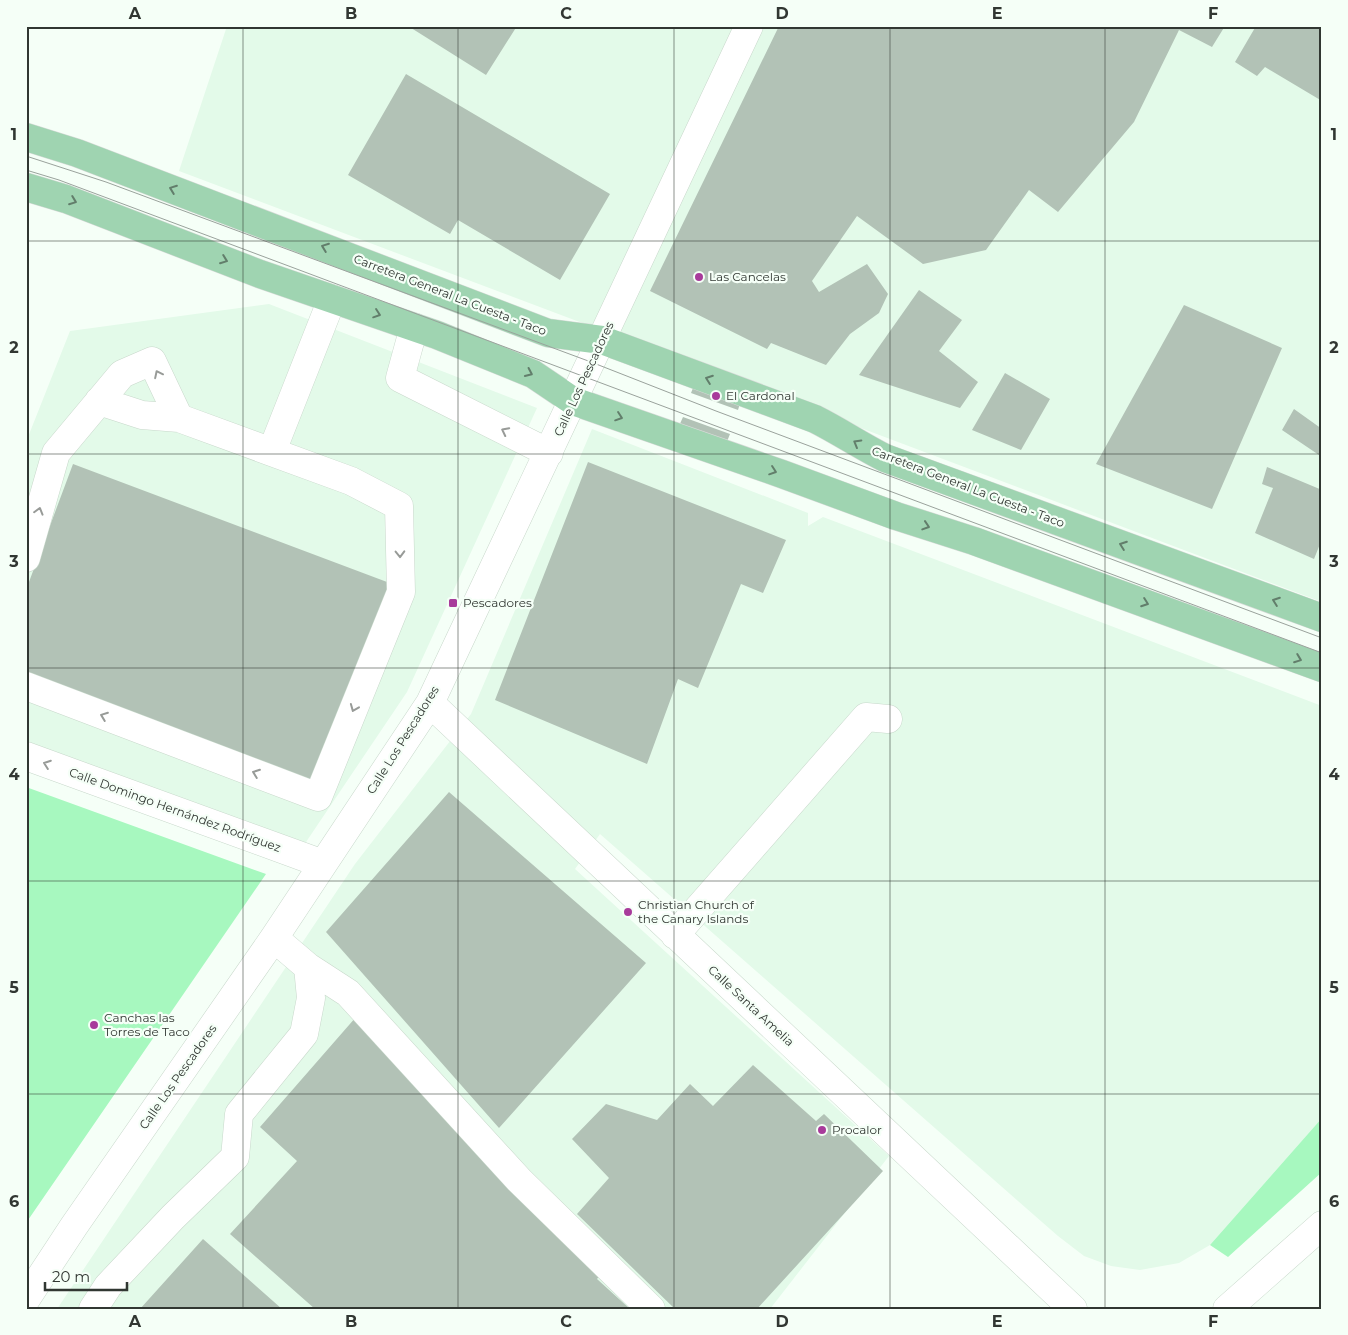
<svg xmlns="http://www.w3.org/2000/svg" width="1348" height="1335" viewBox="0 0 1348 1335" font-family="Montserrat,sans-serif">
<rect width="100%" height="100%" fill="#f5fff7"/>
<path fill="#e3fae9" d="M227 26H1322V602L179 171Z
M269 304 537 408 407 692 304 845 26 741V442L70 331Z
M592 429 808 513V526L823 517 1322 706V1118L1210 1245 1179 1263 1140 1270 1111 1266 1084 1256 1058 1236 600 834 575 869 889 1156 770 1309H57L355 864 471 714Z"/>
<path fill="#a7f8bf" d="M26 787 266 874 26 1223Z
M1322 1118V1172L1228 1257 1210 1245Z"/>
<path fill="#b2c2b6" d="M408 26H517L486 75Z
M779 26H1225L1212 47 1179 30 1134 122 1058 212 1029 190 986 250 923 264 857 216 812 281 819 292 867 264 888 294 879 313 850 334 826 365 771 343 767 349 650 291Z
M1256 26H1322V101L1265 67 1257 76 1235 62Z
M406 74 610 194 560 280 458 220 450 234 348 175Z
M919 290 962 320 939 351 978 382 960 408 859 375Z
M1184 305 1282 348 1212 509 1096 464Z
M1005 373 1050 399 1021 450 972 430Z
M695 383 741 400 738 410 691 393Z
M1294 409 1322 429V451L1319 455 1282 430Z
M683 417 730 434 726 444 679 426Z
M588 462 786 540 763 593 741 584 698 688 678 679 647 764 495 700Z
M73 464 395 585 318 790 242 754 26 672V590Z
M1267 467 1322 490V539L1314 559 1255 533 1273 488 1262 484Z
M449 792 646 963 499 1128 326 932Z
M356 1017 605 1269 597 1279 630 1309H315L230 1234 297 1161 260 1127Z
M753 1065 816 1121 824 1114 883 1171 757 1309H675L577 1214 609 1178 572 1139 606 1104 657 1120 690 1084 713 1106Z
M203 1239 282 1309H140Z"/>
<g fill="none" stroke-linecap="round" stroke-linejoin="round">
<defs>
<path id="minor" d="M414 327 400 378 549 453
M272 451 332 299
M26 558 56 453 122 374 152 361 179 418
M26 686 318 797 401 592 399 506 351 481 179 418 142 415 99 401
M430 703 1073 1309
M26 756 323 864
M675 935 866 717 888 719
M274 938 308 967 348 993 519 1180 651 1309
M26 1299 74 1226 274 938 430 703 749 26
M93 1309 108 1286 173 1217 235 1157 239 1114 304 1034 311 998 308 967
M1227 1309 1322 1225"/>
<path id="major" d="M26 137 77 153 548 333 602 340 815 419C839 431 861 446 885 458L1322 618
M26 187 66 199 260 274 437 335 533 374 573 401 782 474 896 516 974 541 1322 668"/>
</defs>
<use href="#minor" stroke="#c8d8cb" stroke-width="29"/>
<use href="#major" stroke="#dadbda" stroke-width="29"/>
<use href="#minor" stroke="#fff" stroke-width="28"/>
<use href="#major" stroke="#9fd4b1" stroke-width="28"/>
<path stroke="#9aa29c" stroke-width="1" d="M26 156 106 182 591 362 716 411 1322 638
M26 170 59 180 1322 653"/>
</g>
<defs><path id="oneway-chevron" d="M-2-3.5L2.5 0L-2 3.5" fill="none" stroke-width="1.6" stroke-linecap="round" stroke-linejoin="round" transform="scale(1.25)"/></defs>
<g stroke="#627e6b">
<use href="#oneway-chevron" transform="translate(173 189) rotate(-159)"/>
<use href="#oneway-chevron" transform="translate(73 201) rotate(21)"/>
<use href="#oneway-chevron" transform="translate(325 247) rotate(-159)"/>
<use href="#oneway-chevron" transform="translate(224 260) rotate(21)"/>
<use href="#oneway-chevron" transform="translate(377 314) rotate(19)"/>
<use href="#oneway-chevron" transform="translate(529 373) rotate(25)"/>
<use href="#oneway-chevron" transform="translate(709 379) rotate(-160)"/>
<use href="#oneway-chevron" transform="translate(619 417) rotate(19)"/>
<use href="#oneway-chevron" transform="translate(857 443) rotate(-150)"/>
<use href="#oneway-chevron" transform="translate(773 471) rotate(19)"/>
<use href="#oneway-chevron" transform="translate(926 526) rotate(18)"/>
<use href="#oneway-chevron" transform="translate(1123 545) rotate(-160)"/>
<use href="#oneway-chevron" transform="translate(1276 601) rotate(-160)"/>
<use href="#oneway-chevron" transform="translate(1145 603) rotate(20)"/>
<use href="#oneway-chevron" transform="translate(1298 659) rotate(21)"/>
</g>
<g stroke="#989b98">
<use href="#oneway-chevron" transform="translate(158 374) rotate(-116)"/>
<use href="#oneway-chevron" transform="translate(505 431) rotate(-153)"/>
<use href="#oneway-chevron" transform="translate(39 511) rotate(-74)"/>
<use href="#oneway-chevron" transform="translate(400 554) rotate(89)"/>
<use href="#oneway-chevron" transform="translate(354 708) rotate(112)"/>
<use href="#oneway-chevron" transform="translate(104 716) rotate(-159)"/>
<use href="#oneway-chevron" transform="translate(47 764) rotate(-160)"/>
<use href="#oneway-chevron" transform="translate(256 773) rotate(-159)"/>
</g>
<path fill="none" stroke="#313732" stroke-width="1" stroke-opacity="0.55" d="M243 26V1309M458 26V1309M674 26V1309M890 26V1309M1105 26V1309M26 241H1322M26 454H1322M26 668H1322M26 881H1322M26 1094H1322"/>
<g fill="#a83b9b" stroke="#f5fff7" stroke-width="2">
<circle cx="699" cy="277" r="5"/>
<circle cx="716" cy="396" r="5"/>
<rect x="448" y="598" width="10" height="10" rx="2.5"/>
<circle cx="628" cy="912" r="5"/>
<circle cx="94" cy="1025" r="5"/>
<circle cx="822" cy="1130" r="5"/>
</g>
<g text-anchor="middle" stroke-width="4.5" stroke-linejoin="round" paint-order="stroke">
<g font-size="12" fill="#313732" stroke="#f5fff7" text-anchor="start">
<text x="709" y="281">Las Cancelas</text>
<text x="726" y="400">El Cardonal</text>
<text x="463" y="607">Pescadores</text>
<text x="638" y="909">Christian Church of<tspan x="638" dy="14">the Canary Islands</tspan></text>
<text x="104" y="1022">Canchas las<tspan x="104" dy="14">Torres de Taco</tspan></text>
<text x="832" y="1134">Procalor</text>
</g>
<g font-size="12" fill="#313732" stroke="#f5fff7">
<text transform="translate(450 295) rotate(21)" y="4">Carretera General La Cuesta - Taco</text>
<text transform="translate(584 379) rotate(-65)" y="4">Calle Los Pescadores</text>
<text transform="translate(968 487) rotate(21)" y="4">Carretera General La Cuesta - Taco</text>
<text transform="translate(403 740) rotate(-58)" y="4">Calle Los Pescadores</text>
<text transform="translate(175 810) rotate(20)" y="4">Calle Domingo Hernández Rodríguez</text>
<text transform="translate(751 1006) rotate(43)" y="4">Calle Santa Amelia</text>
<text transform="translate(178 1077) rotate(-55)" y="4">Calle Los Pescadores</text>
</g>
</g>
<rect width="1348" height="1335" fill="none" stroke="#f5fff7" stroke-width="55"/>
<path d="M45 1282v8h82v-8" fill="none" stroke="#313732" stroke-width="2.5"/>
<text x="52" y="1282" font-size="15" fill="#313732" stroke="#f5fff7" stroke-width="4" paint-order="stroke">20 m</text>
<rect x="28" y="28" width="1292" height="1280" fill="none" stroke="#313732" stroke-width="2"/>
<g font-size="16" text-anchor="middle" font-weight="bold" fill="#313732">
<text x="135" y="19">A</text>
<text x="351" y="19">B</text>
<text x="566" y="19">C</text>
<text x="782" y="19">D</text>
<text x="997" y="19">E</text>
<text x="1213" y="19">F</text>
<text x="14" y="140">1</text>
<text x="1334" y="140">1</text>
<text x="14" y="353">2</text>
<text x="1334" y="353">2</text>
<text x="14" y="567">3</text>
<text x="1334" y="567">3</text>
<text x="14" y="780">4</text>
<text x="1334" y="780">4</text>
<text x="14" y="993">5</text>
<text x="1334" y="993">5</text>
<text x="14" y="1207">6</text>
<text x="1334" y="1207">6</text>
<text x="135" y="1327">A</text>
<text x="351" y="1327">B</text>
<text x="566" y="1327">C</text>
<text x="782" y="1327">D</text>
<text x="997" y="1327">E</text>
<text x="1213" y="1327">F</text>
</g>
</svg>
